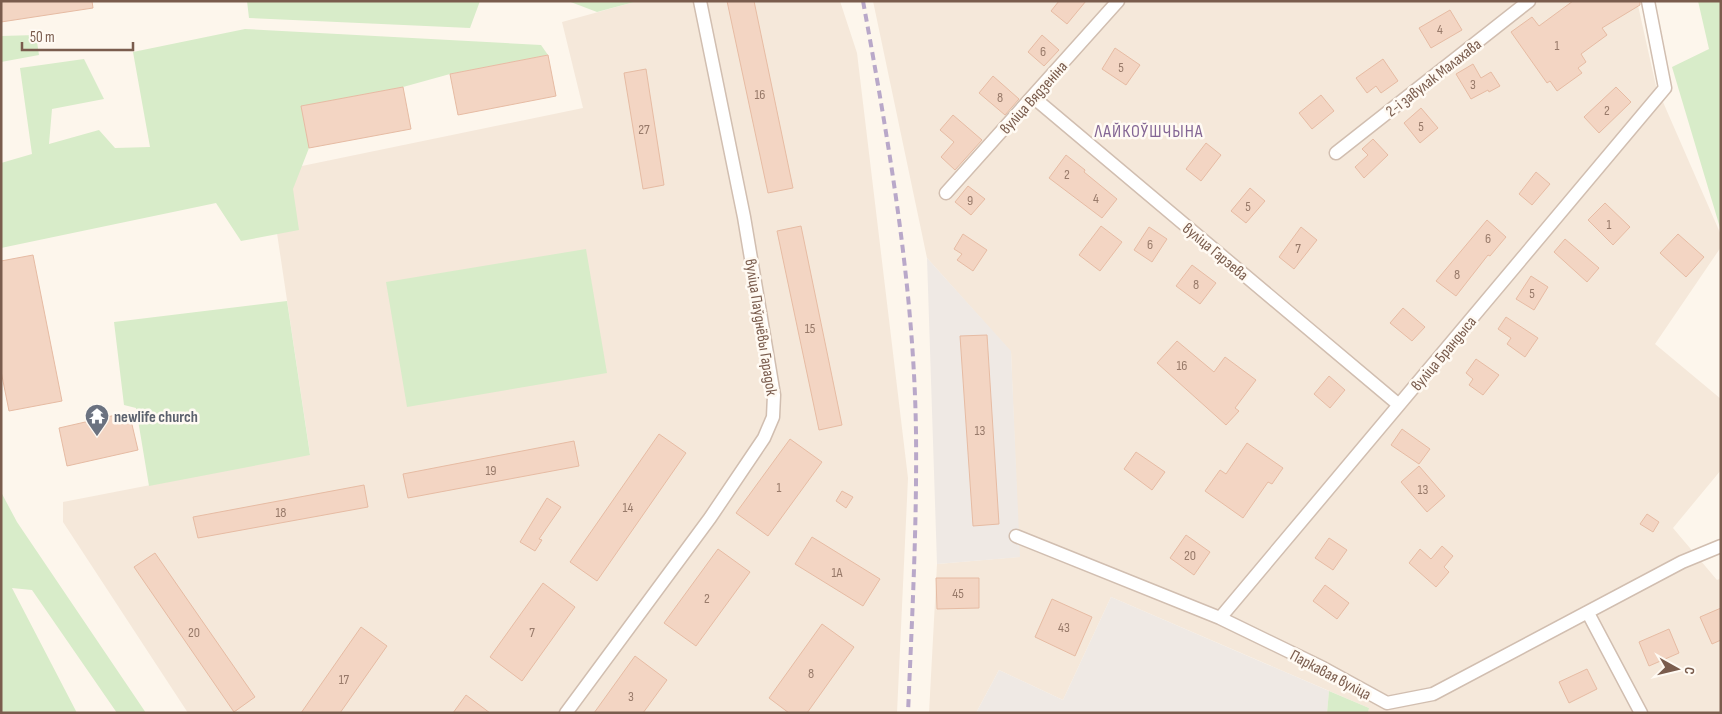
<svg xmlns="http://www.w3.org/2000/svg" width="1722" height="714" viewBox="0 0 1722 714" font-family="'Sofia Sans Condensed',sans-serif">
<rect width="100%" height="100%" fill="#fdf6ec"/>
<path fill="#f5e8da" d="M638 1H840L857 53 908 478 897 713H188L63 522V502L310 454 268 173 583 108 562 22Z
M873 1H1637L1656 86 1721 235V247L1655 344 1721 399V470L1673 528 1717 580 1721 578V713H1368L1369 708 1111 597 1063 700 999 670 976 713H929L937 564 1019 557 1011 352 927 258Z"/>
<path fill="#efe9e4" d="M927 258 1011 351 1020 557 937 564Z
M1111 597 1329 691 1327 713H976L999 670 1063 700Z"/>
<path fill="#d8ecc9" d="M247 1H480L470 28 249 18Z
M568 1H638L597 12Z
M1698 1H1721V231L1672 67 1709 49Z
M245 29 541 45 548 55 450 74 403 87 302 106 309 148 293 189 299 230 241 241 216 203 1 248V163L32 154 20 68 84 59 104 99 52 109 49 144 99 130 115 148 150 147 133 52Z
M36 35 39 55 1 62V36Z
M586 249 607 373 407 407 386 282Z
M287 301 310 455 149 486 136 408 124 405 114 322Z
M1 492 17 522 146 713H117L32 590 12 588 77 713H1Z
M1329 691 1369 708 1368 713H1327Z"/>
<path fill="#f3d5c3" stroke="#e6bba3" d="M1 1H92L93 8 1 22Z
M727 1H754L793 188 768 193Z
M1059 1H1086L1067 24 1051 11Z
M1573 1H1640V5L1602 28 1607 35 1581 54 1586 62 1578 68 1582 73 1557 91 1550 81 1547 83 1511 32 1532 17 1539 26Z
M1450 10 1462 30 1431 48 1419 28Z
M1042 35 1059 50 1044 66 1028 52Z
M1115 48 1140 65 1126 85 1102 69Z
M548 55 556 96 458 115 450 74Z
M1383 59 1398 81 1381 93 1376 86 1367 93 1356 78Z
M1473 64 1481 78 1491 72 1500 86 1489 92 1488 90 1471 99 1456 74Z
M646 69 664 185 643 189 624 73Z
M993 76 1019 99 1005 115 979 93Z
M403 87 411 129 309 148 301 106Z
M1616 87 1631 102 1599 133 1584 117Z
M1321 95 1334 111 1312 129 1299 113Z
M1421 108 1438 128 1420 143 1404 123Z
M953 115 982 140 955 170 941 157 954 142 940 130Z
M1373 139 1388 155 1364 178 1355 167 1368 155 1362 149Z
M1206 143 1221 155 1201 181 1186 169Z
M1066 155 1085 170 1084 172 1117 199 1102 218 1049 178Z
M1536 172 1550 184 1532 205 1519 194Z
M968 186 985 199 971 215 955 202Z
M1250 188 1265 201 1246 223 1231 211Z
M1605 203 1630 227 1613 245 1588 220Z
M1487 220 1506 237 1490 256 1488 255 1456 296 1436 281Z
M801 226 842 425 819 430 777 231Z
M1101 226 1122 242 1100 271 1079 255Z
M1149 227 1167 239 1152 262 1134 250Z
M1301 227 1317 240 1294 269 1279 257Z
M963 234 987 250 973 271 957 260 962 254 954 249Z
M1678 234 1704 257 1686 277 1660 253Z
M1565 239 1599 268 1587 282 1554 252Z
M33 255 62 401 9 411 1 371V261Z
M1192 265 1216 283 1200 304 1176 286Z
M1531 276 1548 287 1534 310 1516 299Z
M1403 308 1425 327 1412 341 1390 323Z
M1506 317 1538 338 1525 357 1507 344 1511 338 1498 329Z
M987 335 999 524 973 526 960 336Z
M1177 341 1214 372 1225 357 1256 380 1235 408 1239 411 1226 425 1157 363Z
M1476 359 1499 375 1483 395 1469 385 1473 379 1466 373Z
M1329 376 1345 390 1330 408 1314 394Z
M129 412 138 450 67 466 59 428Z
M1402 429 1430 449 1419 464 1391 445Z
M659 434 686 453 597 581 570 562Z
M790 439 822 462 768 536 736 513Z
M574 441 579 466 408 498 403 474Z
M1247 443 1283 468 1272 484 1268 482 1243 518 1205 491 1220 470 1226 474Z
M1136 452 1165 472 1152 490 1124 469Z
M1419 466 1445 496 1427 512 1401 482Z
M364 485 368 507 198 538 193 517Z
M842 491 853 497 846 508 836 501Z
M547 498 561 507 539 539 542 540 535 551 520 542Z
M1647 514 1659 522 1653 532 1640 524Z
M1186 535 1210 552 1194 575 1170 558Z
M812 537 880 579 863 606 795 564Z
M1329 538 1347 550 1333 570 1315 558Z
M1442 546 1453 556 1444 567 1449 572 1436 587 1409 563 1420 549 1431 559Z
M718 549 750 572 696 646 664 623Z
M155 553 255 697 234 712 134 567Z
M936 578H979V608L937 609Z
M543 583 575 607 522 681 490 657Z
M1325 585 1349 603 1337 619 1313 601Z
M1052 599 1092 617 1075 656 1035 637Z
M1721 608V640L1712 644 1700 617Z
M822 624 854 647 807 713H789L769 698Z
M361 627 387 646 340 713H301Z
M1669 629 1679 653 1649 666 1639 642Z
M635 656 667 680 643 713H594Z
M1587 669 1597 689 1569 703 1559 682Z
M466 695 490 713H453Z"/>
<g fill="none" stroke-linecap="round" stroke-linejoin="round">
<defs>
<path id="street" d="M1033 97 1399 405
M1336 153 1529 1
M946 193 1118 1
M1016 536 1220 618 1323 668 1387 703 1433 694 1682 562 1721 546
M1588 613 1641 713
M1220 618 1665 88 1648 1
M566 713 710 518 764 438 773 417 774 395 744 217 700 1"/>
</defs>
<use href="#street" stroke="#d1beb0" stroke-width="15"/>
<use href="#street" stroke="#fff" stroke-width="12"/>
<path stroke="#b9a8c9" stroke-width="4" stroke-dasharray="8 5" stroke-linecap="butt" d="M863 1C889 144 914 287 916 433 917 526 912 619 908 713"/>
</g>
<defs>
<symbol id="temple-pin" viewBox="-11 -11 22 30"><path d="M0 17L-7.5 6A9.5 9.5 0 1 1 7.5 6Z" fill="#6b7280" stroke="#fffaf3"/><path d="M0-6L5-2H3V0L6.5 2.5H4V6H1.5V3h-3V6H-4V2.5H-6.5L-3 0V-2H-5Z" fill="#fff"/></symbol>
</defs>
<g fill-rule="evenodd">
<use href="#temple-pin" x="83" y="402" width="28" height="38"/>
</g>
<g text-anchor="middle" stroke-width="5" stroke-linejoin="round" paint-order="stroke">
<g font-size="14" fill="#987a6a">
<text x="1440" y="34">4</text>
<text x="1557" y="50">1</text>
<text x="1043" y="56">6</text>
<text x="1121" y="72">5</text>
<text x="1473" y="89">3</text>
<text x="760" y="99">16</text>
<text x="1000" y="102">8</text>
<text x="1607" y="115">2</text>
<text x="1421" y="131">5</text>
<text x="644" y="134">27</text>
<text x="1067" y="179">2</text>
<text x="1096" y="203">4</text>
<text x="970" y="205">9</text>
<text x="1248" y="211">5</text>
<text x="1609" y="229">1</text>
<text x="1488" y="243">6</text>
<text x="1150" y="249">6</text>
<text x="1298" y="253">7</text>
<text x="1457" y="279">8</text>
<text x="1196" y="289">8</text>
<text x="1532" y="298">5</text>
<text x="810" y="333">15</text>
<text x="1182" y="370">16</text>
<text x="980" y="435">13</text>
<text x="491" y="475">19</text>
<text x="779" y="492">1</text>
<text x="1423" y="494">13</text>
<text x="628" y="512">14</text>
<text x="281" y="517">18</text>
<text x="1190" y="560">20</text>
<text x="837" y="577">1А</text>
<text x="958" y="598">45</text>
<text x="707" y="603">2</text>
<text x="1064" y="632">43</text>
<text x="194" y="637">20</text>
<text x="532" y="637">7</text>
<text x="811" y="678">8</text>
<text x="344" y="684">17</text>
<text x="631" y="701">3</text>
</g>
<g font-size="16" fill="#7a5c4d" stroke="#fffaf3">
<text transform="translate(1433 77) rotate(-38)" y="6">2-і завулак Малахава</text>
<text transform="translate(1033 97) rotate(-48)" y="6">вуліца Вядзеніна</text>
<text transform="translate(1216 251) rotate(40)" y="6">вуліца Гарэева</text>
<text transform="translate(762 327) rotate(81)" y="6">вуліца Паўднёвы Гарадок</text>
<text transform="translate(1443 353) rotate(-50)" y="6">вуліца Брандыса</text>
<text transform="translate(1331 674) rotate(28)" y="6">Паркавая вуліца</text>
</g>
<g font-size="16" font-weight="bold" fill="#5b616d" stroke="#fffaf3" text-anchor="start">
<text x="114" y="422">newlife church</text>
</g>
<g font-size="18" letter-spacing="1" fill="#846695" stroke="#fffaf3">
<text x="1149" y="137">ЛАЙКОЎШЧЫНА</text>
</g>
</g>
<rect width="1722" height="714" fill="none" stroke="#7a5c4d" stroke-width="5"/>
<g transform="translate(1677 669) rotate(98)" stroke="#fffaf3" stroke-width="4" paint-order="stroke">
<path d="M0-4L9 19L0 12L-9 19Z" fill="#7a5c4d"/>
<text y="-8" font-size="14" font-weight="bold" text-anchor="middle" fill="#7a5c4d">С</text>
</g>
<path d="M22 42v8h111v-8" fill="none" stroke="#7a5c4d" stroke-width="2.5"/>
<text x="30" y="42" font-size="15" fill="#7a5c4d" stroke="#fffaf3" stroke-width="4" paint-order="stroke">50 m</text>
</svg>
